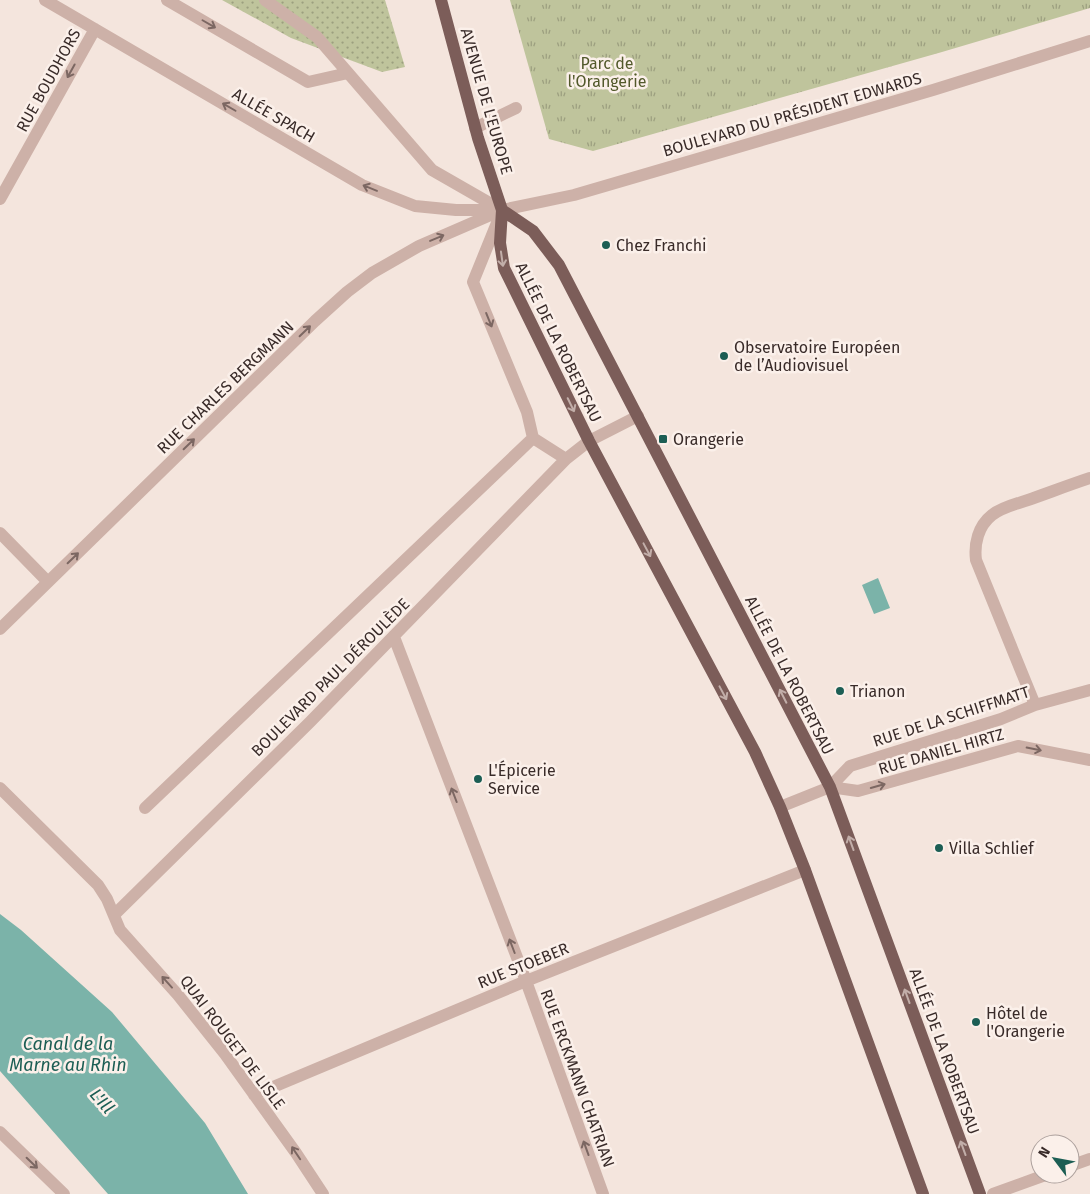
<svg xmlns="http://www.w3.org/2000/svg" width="1090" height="1194" viewBox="0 0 1090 1194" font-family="'Fira Sans',sans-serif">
<defs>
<pattern id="grass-dots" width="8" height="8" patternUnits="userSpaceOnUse" patternTransform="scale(1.25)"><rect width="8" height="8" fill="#bfc49c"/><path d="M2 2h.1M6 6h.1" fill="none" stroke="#9c9f7f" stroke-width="1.8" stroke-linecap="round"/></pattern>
<pattern id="park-tufts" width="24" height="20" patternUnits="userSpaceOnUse" patternTransform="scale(1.25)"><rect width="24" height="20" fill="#bfc49c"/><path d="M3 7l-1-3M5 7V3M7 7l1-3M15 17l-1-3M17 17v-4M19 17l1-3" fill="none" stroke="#9c9f7f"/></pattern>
</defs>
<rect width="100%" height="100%" fill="#f4e5dd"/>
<path fill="url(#grass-dots)" d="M222 0H385L405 67 382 72 291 38Z"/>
<path fill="url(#park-tufts)" d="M510 0H1090V8L942 52 593 151 549 139Z"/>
<path fill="#7bb3a9" d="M878 578 890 608 874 614 862 585Z
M0 914 21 930 112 1012 205 1123 248 1194H108L0 1071Z"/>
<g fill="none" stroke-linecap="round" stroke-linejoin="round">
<path stroke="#cdb1a8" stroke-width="12" d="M45 0 362 185 415 206 456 210H497
M167 0 308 82 348 73
M265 0 317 37 432 170 500 209
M475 128 516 108
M0 199 95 29
M501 213 473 282 527 412 533 438
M533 438 566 459
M0 533 48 582
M0 629 315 321 347 292 372 273 419 246 502 210 574 195 933 90 1090 41
M394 637 526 981 603 1194
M1035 705 976 560C974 544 978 526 992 515 1002 507 1016 504 1028 500 1048 493 1069 485 1090 478
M830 787 858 791 1018 746 1090 760
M0 788 98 885 107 899 120 930 178 995 225 1054 296 1153 323 1194
M780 807 830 787 850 766 1001 719 1035 705 1090 690
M145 808 533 438
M114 915 310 722 566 459 589 441 638 416
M254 1095 526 981 805 870
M0 1132 64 1194
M1070 1166 1090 1159
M993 1194 1048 1174"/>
<path stroke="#7c5d59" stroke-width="12" d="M441 0 478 138 502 210 500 243 504 268 589 441 755 752 780 807 805 870 923 1194
M502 210 533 231 559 265 830 787 980 1194"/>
</g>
<defs><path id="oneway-shaft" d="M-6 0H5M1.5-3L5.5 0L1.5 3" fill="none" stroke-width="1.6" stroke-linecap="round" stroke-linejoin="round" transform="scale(1.25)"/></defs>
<g stroke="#7c6762">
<use href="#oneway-shaft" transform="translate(209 24) rotate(30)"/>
<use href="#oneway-shaft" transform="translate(71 71) rotate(119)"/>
<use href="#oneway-shaft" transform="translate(229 107) rotate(-150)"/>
<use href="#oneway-shaft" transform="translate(370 188) rotate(-158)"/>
<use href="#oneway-shaft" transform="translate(437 238) rotate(-23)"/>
<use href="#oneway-shaft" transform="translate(489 320) rotate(68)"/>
<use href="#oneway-shaft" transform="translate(305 331) rotate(-44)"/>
<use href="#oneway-shaft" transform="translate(189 444) rotate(-44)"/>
<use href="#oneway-shaft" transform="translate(73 558) rotate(-44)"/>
<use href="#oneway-shaft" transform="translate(1034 749) rotate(11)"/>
<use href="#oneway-shaft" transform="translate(878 786) rotate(-16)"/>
<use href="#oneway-shaft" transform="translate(454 795) rotate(-111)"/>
<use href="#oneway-shaft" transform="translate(512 946) rotate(-111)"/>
<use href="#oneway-shaft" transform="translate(167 982) rotate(-132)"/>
<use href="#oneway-shaft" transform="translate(586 1148) rotate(-110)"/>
<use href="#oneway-shaft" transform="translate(296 1153) rotate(-124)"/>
<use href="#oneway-shaft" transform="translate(32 1163) rotate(44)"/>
</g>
<g stroke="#c2aea9">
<use href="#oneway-shaft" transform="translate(502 259) rotate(82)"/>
<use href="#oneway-shaft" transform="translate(571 405) rotate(64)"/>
<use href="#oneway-shaft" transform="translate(647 550) rotate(62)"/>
<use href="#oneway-shaft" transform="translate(723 693) rotate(62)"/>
<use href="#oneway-shaft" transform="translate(783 696) rotate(-117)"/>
<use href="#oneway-shaft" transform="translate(851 843) rotate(-110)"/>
<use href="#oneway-shaft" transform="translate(907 996) rotate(-110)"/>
<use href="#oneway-shaft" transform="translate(963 1148) rotate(-110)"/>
</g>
<g fill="#1c5e54" stroke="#fbf0ea" stroke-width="2">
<circle cx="606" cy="245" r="5"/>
<circle cx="724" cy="356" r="5"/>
<rect x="658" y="434" width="10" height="10" rx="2.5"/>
<circle cx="840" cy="691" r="5"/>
<circle cx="478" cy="779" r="5"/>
<circle cx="939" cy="848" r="5"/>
<circle cx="976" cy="1022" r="5"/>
</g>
<g text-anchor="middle" stroke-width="5" stroke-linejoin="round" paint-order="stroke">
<g font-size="16" fill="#52592b" stroke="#fbf0ea">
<text x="607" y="69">Parc de<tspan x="607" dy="18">l'Orangerie</tspan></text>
</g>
<g font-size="16" fill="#392b29" stroke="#fbf0ea">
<text transform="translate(48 80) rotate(-61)" y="6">RUE BOUDHORS</text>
<text transform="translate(487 101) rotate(74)" y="6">AVENUE DE L'EUROPE</text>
<text transform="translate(792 114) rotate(-16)" y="6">BOULEVARD DU PRÉSIDENT EDWARDS</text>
<text transform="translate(274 115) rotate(30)" y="6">ALLÉE SPACH</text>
<text transform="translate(559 342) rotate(64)" y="6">ALLÉE DE LA ROBERTSAU</text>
<text transform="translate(225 387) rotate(-44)" y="6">RUE CHARLES BERGMANN</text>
<text transform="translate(790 675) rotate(63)" y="6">ALLÉE DE LA ROBERTSAU</text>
<text transform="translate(330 677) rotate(-45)" y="6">BOULEVARD PAUL DÉROULÈDE</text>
<text transform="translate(951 716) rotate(-18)" y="6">RUE DE LA SCHIFFMATT</text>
<text transform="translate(941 751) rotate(-16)" y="6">RUE DANIEL HIRTZ</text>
<text transform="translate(523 965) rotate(-22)" y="6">RUE STOEBER</text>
<text transform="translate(233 1042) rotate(53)" y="6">QUAI ROUGET DE LISLE</text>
<text transform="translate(945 1051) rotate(70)" y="6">ALLÉE DE LA ROBERTSAU</text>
<text transform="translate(578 1078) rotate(70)" y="6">RUE ERCKMANN CHATRIAN</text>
</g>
<g font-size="16" fill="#392b29" stroke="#fbf0ea" text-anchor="start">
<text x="616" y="251">Chez Franchi</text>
<text x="734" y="353">Observatoire Européen<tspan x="734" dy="18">de l’Audiovisuel</tspan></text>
<text x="673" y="445">Orangerie</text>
<text x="850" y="697">Trianon</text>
<text x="488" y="776">L'Épicerie<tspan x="488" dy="18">Service</tspan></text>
<text x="949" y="854">Villa Schlief</text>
<text x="986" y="1019">Hôtel de<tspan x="986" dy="18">l'Orangerie</tspan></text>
</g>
<g font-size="18" font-style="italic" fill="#1c5e54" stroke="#fbf0ea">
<text x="68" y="1050">Canal de la<tspan x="68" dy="21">Marne au Rhin</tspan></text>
<text transform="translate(102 1101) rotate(49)" y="6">L'Ill</text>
</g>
</g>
<g transform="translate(1055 1159) rotate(302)"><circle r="24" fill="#fbf0ea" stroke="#ada19d"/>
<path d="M0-4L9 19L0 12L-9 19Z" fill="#1c5e54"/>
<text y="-8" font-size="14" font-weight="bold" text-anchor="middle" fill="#392b29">N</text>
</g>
</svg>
